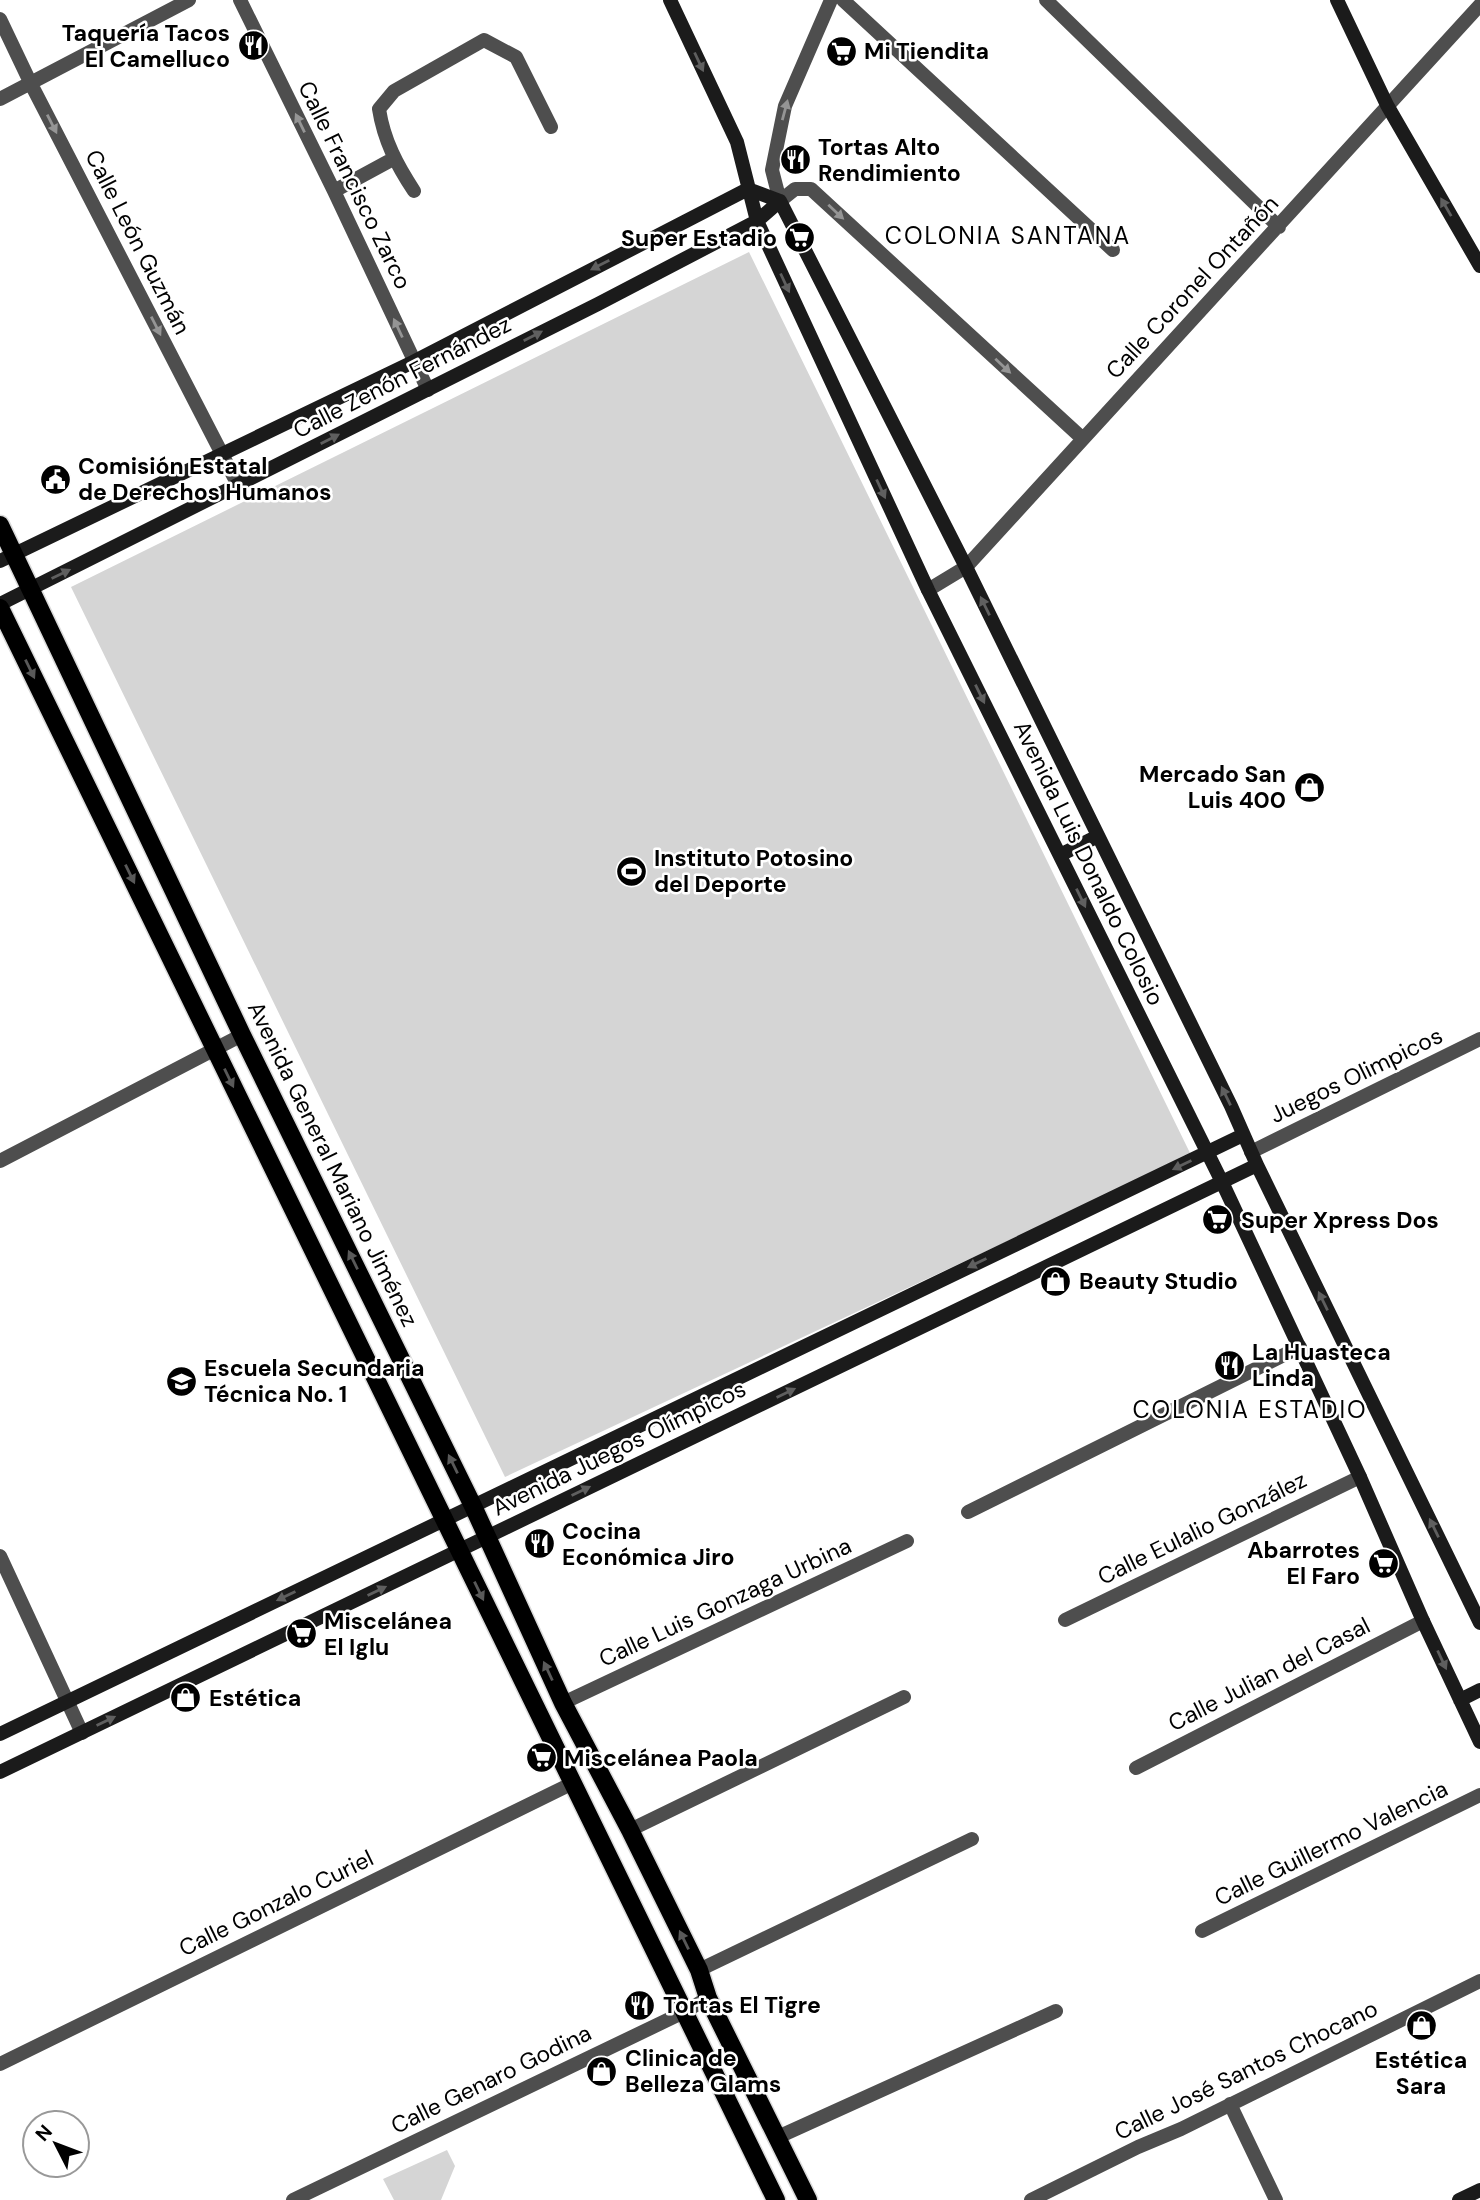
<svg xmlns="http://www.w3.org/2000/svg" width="1480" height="2200" viewBox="0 0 1480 2200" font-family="'DM Sans',sans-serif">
<rect width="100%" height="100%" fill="#fff"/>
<path fill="#d5d5d5" d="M749 252 1191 1155 505 1477 71 587Z
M447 2150 455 2166 441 2200H394L383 2179Z"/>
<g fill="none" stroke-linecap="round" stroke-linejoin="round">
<defs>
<path id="primary" d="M0 525 242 1035 473 1506 563 1703 630 1830 699 1970 708 1998 808 2200
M0 608 776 2200"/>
</defs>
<use href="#primary" stroke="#dbdbdb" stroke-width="21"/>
<path stroke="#4e4e4e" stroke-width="14" d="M240 0 334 191 428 390
M831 0 785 106 772 170 780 201 795 189H811L1083 439
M843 0 1113 250
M1046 0 1279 227
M0 19 31 84 238 485
M0 99 189 0
M334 191 393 159
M414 191C397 165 384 141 379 109L394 91 484 40 516 57 551 127
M928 590 966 567 1480 5
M1251 1152 1480 1039
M0 1161 242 1035
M968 1512 1300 1347
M0 1556 82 1733
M1065 1620 1360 1477
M563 1703 907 1541
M1136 1768 1423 1621
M630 1830 904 1697
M1202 1931 1480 1795
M699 1970 972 1839
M0 2064 573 1783
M1230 2104 1276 2200
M778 2137 1056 2011
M293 2200 684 2012 708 1998
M1031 2200 1138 2147 1181 2129 1480 1981"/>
<path stroke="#1b1b1b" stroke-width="14" d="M670 0 737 142 757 221 928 590 1222 1182 1360 1477 1423 1621 1480 1742
M1337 0 1387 105 1480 266
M780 201 966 567 1231 1106 1257 1165 1480 1623
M0 561 413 362 748 189 780 201
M0 604 598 304 757 221 780 201
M1060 855 1098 836
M1460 1700 1480 1690
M0 1734 1243 1135
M0 1772 1257 1165
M1459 2200 1480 2190"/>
<use href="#primary" stroke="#000" stroke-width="18"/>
</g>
<defs><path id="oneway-solid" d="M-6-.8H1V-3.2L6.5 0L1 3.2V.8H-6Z" transform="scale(1.75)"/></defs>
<g fill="#5f5f5f">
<use href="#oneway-solid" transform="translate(699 62) rotate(65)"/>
<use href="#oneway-solid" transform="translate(1446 207) rotate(-120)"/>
<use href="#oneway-solid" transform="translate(600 265) rotate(153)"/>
<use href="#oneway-solid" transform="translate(785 283) rotate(65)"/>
<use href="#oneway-solid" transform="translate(533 336) rotate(-27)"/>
<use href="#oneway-solid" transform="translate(330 439) rotate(-27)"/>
<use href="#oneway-solid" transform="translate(881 489) rotate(65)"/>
<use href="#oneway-solid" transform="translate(61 574) rotate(-26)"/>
<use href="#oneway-solid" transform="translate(985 606) rotate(-116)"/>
<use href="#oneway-solid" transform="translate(980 694) rotate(64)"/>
<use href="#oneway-solid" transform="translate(1081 898) rotate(64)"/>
<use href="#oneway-solid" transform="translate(1226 1096) rotate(-116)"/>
<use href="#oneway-solid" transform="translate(1182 1165) rotate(154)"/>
<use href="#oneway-solid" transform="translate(977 1263) rotate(154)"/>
<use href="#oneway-solid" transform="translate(1323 1301) rotate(-116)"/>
<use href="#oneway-solid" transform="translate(786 1393) rotate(-26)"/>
<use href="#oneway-solid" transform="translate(581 1491) rotate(-26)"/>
<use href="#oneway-solid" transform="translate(1434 1528) rotate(-116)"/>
<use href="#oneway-solid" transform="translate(377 1591) rotate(-26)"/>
<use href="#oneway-solid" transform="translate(286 1596) rotate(154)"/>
<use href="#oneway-solid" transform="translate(1442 1660) rotate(65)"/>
<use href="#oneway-solid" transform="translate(106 1721) rotate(-26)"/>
</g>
<g fill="#959595">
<use href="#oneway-solid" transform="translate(785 110) rotate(-75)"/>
<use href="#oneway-solid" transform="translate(300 123) rotate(-116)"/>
<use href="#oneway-solid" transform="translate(52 124) rotate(63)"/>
<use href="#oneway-solid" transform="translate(836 212) rotate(43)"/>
<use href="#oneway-solid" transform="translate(156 326) rotate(63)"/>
<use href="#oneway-solid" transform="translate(398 328) rotate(-115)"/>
<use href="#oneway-solid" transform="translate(1003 366) rotate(43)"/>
</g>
<g fill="#595959">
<use href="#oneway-solid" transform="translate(30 669) rotate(64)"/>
<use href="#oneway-solid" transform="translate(130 874) rotate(64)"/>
<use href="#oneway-solid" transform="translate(229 1078) rotate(64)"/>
<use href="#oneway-solid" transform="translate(353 1260) rotate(-116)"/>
<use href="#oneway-solid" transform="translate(453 1464) rotate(-116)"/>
<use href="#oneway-solid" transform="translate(479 1591) rotate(64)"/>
<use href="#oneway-solid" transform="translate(548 1671) rotate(-115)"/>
<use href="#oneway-solid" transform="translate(684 1940) rotate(-116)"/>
</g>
<defs>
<symbol id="restaurant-disc" viewBox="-11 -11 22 22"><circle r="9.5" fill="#000" stroke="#fff"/><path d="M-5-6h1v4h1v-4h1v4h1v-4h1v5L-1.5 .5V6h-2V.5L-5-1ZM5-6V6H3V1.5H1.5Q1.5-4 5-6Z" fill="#fff"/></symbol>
<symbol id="supermarket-disc" viewBox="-11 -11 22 22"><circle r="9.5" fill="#000" stroke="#fff"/><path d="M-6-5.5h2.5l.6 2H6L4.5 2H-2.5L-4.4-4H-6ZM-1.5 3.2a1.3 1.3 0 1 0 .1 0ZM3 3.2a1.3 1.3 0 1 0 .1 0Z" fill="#fff"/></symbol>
<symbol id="civic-disc" viewBox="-11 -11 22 22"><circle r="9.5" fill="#000" stroke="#fff"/><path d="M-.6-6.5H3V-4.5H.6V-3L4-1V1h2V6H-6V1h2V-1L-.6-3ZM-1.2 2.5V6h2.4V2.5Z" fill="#fff"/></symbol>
<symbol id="shop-disc" viewBox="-11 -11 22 22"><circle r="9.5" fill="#000" stroke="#fff"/><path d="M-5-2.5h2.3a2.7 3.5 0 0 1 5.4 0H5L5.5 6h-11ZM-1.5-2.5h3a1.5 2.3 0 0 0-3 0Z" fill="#fff"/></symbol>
<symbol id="stadium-disc" viewBox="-11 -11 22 22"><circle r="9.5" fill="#000" stroke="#fff"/><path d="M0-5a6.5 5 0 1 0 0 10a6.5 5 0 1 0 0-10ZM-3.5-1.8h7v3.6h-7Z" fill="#fff"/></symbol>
<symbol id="school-disc" viewBox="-11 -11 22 22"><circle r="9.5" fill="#000" stroke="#fff"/><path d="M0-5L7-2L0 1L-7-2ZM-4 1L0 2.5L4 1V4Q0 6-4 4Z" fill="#fff"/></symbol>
</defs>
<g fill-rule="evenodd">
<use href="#restaurant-disc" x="236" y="28" width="35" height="35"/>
<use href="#supermarket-disc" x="824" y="34" width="35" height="35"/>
<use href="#restaurant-disc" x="778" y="142" width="35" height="35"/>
<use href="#supermarket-disc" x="782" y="220" width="35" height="35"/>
<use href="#civic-disc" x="38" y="462" width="35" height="35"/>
<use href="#shop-disc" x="1292" y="770" width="35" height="35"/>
<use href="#stadium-disc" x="614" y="854" width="35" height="35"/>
<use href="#supermarket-disc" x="1200" y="1202" width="35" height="35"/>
<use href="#shop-disc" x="1038" y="1264" width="35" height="35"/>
<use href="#restaurant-disc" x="1212" y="1348" width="35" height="35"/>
<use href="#school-disc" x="164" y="1364" width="35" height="35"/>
<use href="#restaurant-disc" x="522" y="1526" width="35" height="35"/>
<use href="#supermarket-disc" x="1366" y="1546" width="35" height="35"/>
<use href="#supermarket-disc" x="284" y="1616" width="35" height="35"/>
<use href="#shop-disc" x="168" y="1680" width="35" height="35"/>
<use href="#supermarket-disc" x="524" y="1740" width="35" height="35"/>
<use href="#restaurant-disc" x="622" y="1988" width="35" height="35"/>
<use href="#shop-disc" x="1404" y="2008" width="35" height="35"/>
<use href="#shop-disc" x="584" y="2054" width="35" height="35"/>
</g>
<g text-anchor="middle" stroke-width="5" stroke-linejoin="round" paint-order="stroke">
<g font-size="23" font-weight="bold" fill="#000" stroke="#fff" text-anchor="start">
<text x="230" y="41" text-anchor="end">Taquería Tacos<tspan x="230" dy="26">El Camelluco</tspan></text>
<text x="864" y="59">Mi Tiendita</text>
<text x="818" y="155">Tortas Alto<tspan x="818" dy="26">Rendimiento</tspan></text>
<text x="777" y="246" text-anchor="end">Super Estadio</text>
<text x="78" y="474">Comisión Estatal<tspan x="78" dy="26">de Derechos Humanos</tspan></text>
<text x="1286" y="782" text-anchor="end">Mercado San<tspan x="1286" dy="26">Luis 400</tspan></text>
<text x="654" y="866">Instituto Potosino<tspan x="654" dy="26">del Deporte</tspan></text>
<text x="1241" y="1228">Super Xpress Dos</text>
<text x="1079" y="1289">Beauty Studio</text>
<text x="1252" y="1360">La Huasteca<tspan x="1252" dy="26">Linda</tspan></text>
<text x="204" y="1376">Escuela Secundaria<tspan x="204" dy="26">Técnica No. 1</tspan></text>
<text x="562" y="1539">Cocina<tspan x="562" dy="26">Económica Jiro</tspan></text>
<text x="1360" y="1558" text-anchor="end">Abarrotes<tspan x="1360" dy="26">El Faro</tspan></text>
<text x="324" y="1629">Miscelánea<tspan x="324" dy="26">El Iglu</tspan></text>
<text x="209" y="1706">Estética</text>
<text x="564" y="1766">Miscelánea Paola</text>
<text x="663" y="2013">Tortas El Tigre</text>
<text x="625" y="2066">Clinica de<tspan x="625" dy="26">Belleza Glams</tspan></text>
<text x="1421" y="2068" text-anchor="middle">Estética<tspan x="1421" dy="26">Sara</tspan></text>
</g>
<g font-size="23" fill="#000" stroke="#fff">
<text transform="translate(355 185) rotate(64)" y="8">Calle Francisco Zarco</text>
<text transform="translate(138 242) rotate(63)" y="8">Calle León Guzmán</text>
<text transform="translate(1192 287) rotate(-47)" y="8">Calle Coronel Ontañón</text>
<text transform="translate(402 377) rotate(-27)" y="8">Calle Zenón Fernández</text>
<text transform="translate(1089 863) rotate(64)" y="8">Avenida Luis Donaldo Colosio</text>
<text transform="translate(1356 1075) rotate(-26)" y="8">Juegos Olimpicos</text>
<text transform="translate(333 1164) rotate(64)" y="8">Avenida General Mariano Jiménez</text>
<text transform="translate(619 1448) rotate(-26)" y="8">Avenida Juegos Olímpicos</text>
<text transform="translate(1202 1528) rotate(-26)" y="8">Calle Eulalio González</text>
<text transform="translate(725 1602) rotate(-25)" y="8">Calle Luis Gonzaga Urbina</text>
<text transform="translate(1269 1674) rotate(-27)" y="8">Calle Julian del Casal</text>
<text transform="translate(1331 1843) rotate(-26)" y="8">Calle Guillermo Valencia</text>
<text transform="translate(276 1903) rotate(-26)" y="8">Calle Gonzalo Curiel</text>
<text transform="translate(1246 2070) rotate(-26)" y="8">Calle José Santos Chocano</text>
<text transform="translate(491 2079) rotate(-26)" y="8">Calle Genaro Godina</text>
</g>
<g font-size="24" letter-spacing="2" fill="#000" stroke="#fff">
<text x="1008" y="244">COLONIA SANTANA</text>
<text x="1250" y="1418">COLONIA ESTADIO</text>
</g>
</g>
<g transform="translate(56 2144) rotate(312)"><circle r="33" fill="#ffffff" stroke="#999999" stroke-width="2"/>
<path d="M0-5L12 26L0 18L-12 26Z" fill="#000000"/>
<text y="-10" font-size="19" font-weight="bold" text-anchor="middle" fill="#000000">N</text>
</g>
</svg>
